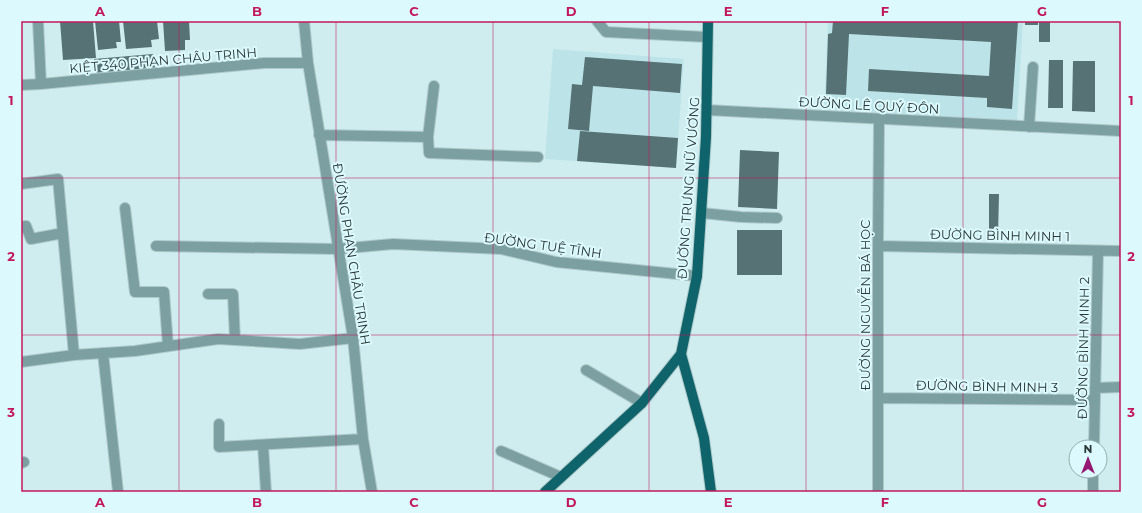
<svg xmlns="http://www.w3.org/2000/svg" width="1142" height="513" viewBox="0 0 1142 513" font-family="Montserrat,sans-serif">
<rect width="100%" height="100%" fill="#cfedef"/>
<path fill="#bce4e8" d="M828 21H1023L1017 120 824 110Z
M553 49 684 59 676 168 545 159Z"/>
<path fill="#577275" d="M60 21H93L96 58 63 60Z
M95 21H119L121 42H116L117 48 98 50Z
M123 21H157L159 39 151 40 152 47 126 49Z
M163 21H189L190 40H185V50L165 51Z
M833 21H1018L1012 109 987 107V98L868 91 869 69 989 76 991 42 849 34 846 95 826 94 828 34 832 33Z
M1025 21H1038V25H1025Z
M1039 22H1050V42H1039Z
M153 54 155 68 95 73 94 59Z
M585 57 682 64 680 93 593 86 589 131 568 129 572 84 582 85Z
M1049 60H1063V108H1048Z
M1073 61H1095V112L1072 111Z
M580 131 678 138 676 168 577 161Z
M740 150 779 152 777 209 738 207Z
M989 194H999L998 236 989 235Z
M737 230H782V275H737Z"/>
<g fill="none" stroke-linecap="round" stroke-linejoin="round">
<defs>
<path id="minor" d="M38 21 41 84
M304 21 308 63 353 338 363 439 372 492
M597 21 606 32 707 37
M21 85 41 84 264 63H308
M434 86 428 137 429 153 538 157
M707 110 1121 131
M1029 127 1033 67
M319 135 428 137
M21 184 58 179 74 355
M125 208 135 292H164L168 346
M702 213 741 217 777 218
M21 227 26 226 31 239 63 233
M156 246 338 249 393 244 501 249 556 262 697 276
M878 246 1121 251
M208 294H233L235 340
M103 353 118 492
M21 362 74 355 135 351 218 339 300 344 353 338
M586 370 642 403
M1095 388 1121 387
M878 398 1095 400
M219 424V447L363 439
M263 445 266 492
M1094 447 1098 251
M501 451 561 477
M21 463 24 462
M878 492V246L879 119
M1093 492V471"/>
<path id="major" d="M681 354 704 438 711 492
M545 492 642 403 681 354 697 276 706 137 708 21"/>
</defs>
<use href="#minor" stroke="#aec9ca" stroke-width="12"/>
<use href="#major" stroke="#aec9ca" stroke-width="12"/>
<use href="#minor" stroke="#7c9fa2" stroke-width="10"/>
<use href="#major" stroke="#0f636a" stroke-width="10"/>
</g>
<path fill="none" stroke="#c2185b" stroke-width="1" stroke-opacity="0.55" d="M179 21V492M336 21V492M493 21V492M649 21V492M806 21V492M963 21V492M21 178H1121M21 335H1121"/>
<g text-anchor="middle" stroke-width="4" stroke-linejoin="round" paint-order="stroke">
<g font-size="13" fill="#2b3738" stroke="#dcfafd">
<text transform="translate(163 60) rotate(-5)" y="5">KIỆT 340 PHAN CHÂU TRINH</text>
<text transform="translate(869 105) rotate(3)" y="5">ĐƯỜNG LÊ QUÝ ĐÔN</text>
<text transform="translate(688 188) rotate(-86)" y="5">ĐƯỜNG TRƯNG NỮ VƯƠNG</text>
<text transform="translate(1000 235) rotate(1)" y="5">ĐƯỜNG BÌNH MINH 1</text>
<text transform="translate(543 245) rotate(8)" y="5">ĐƯỜNG TUỆ TĨNH</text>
<text transform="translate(352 254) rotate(81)" y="5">ĐƯỜNG PHAN CHÂU TRINH</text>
<text transform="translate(865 305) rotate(-90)" y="5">ĐƯỜNG NGUYỄN BÁ HỌC</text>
<text transform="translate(1083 348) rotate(-89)" y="5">ĐƯỜNG BÌNH MINH 2</text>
<text transform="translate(987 386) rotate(1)" y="5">ĐƯỜNG BÌNH MINH 3</text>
</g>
</g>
<rect width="1142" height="513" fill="none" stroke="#dcfafd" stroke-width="44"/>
<g transform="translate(1088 459)"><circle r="19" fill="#dcfafd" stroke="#95acae"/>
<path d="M0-3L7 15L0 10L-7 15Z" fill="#941772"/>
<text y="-6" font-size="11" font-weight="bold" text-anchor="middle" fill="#2b3738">N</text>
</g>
<rect x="22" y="22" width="1098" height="469" fill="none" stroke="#c2185b" stroke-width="1.5"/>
<g font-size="13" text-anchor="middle" font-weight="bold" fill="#c2185b">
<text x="100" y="16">A</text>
<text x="257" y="16">B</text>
<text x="414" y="16">C</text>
<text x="571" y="16">D</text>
<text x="728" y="16">E</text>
<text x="885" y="16">F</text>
<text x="1042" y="16">G</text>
<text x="11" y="105">1</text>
<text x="1131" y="105">1</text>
<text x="11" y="261">2</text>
<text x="1131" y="261">2</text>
<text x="11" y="417">3</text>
<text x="1131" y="417">3</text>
<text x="100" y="507">A</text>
<text x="257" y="507">B</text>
<text x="414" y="507">C</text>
<text x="571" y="507">D</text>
<text x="728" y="507">E</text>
<text x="885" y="507">F</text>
<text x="1042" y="507">G</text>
</g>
</svg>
